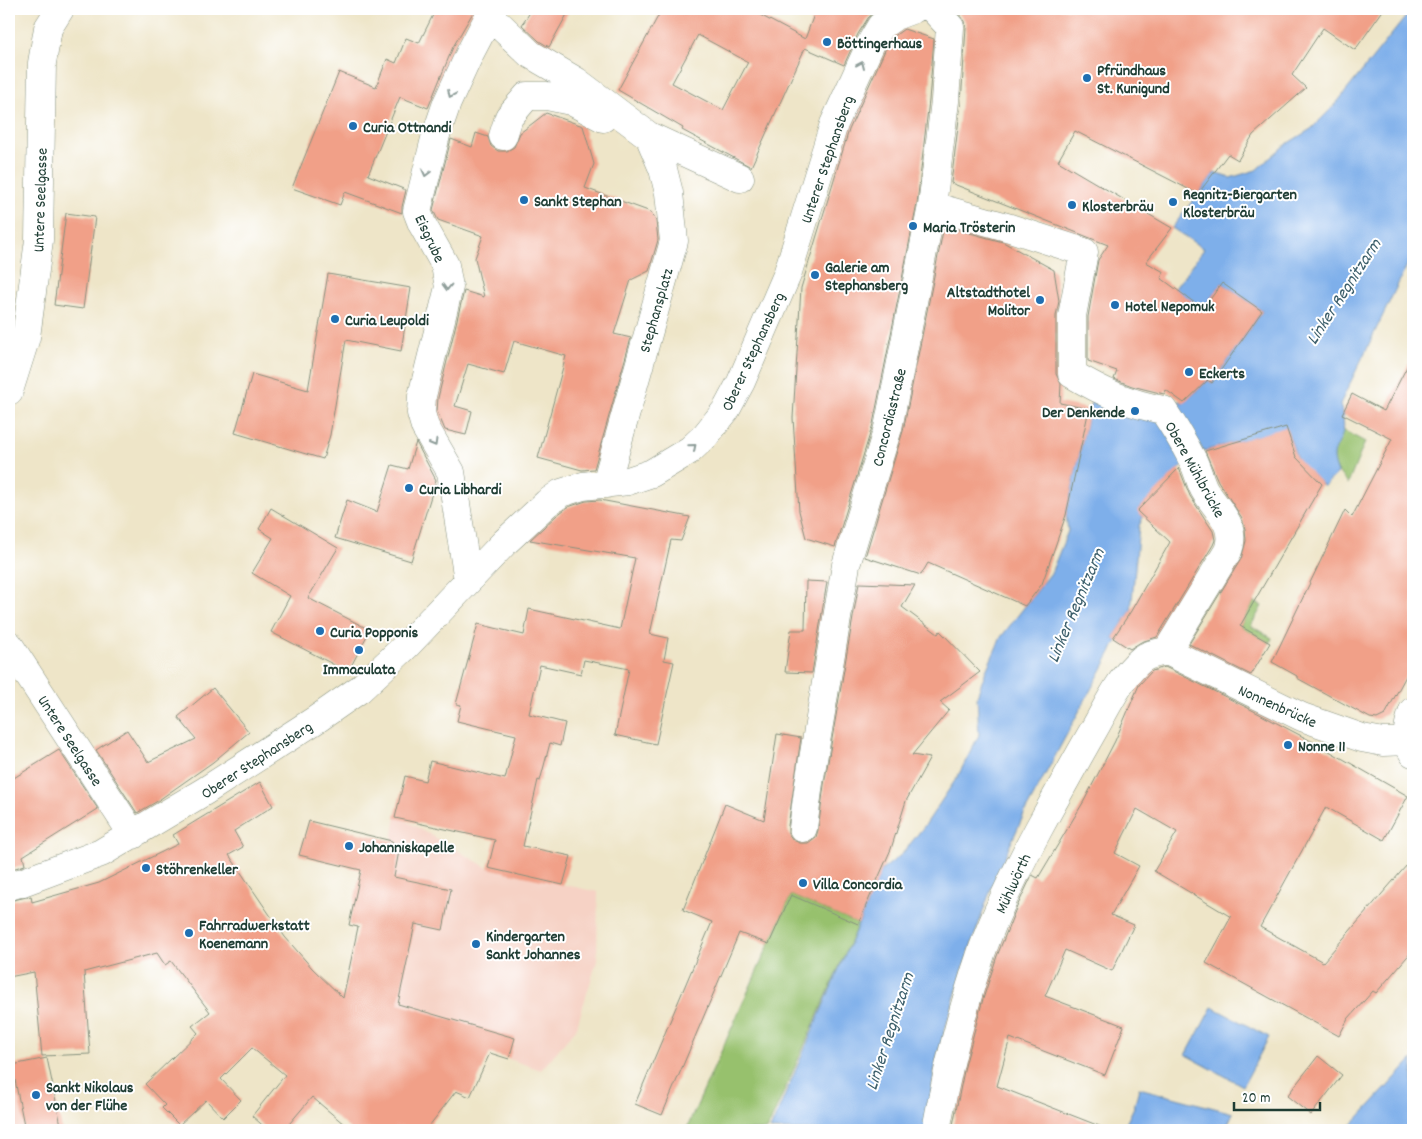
<svg xmlns="http://www.w3.org/2000/svg" width="1422" height="1139" viewBox="0 0 1422 1139" font-family="Dekko,sans-serif">
<rect width="100%" height="100%" fill="#fff"/>
<filter id="ink" filterUnits="userSpaceOnUse"><feTurbulence type="fractalNoise" baseFrequency=".02" numOctaves="2"/><feDisplacementMap in="SourceGraphic" scale="10" xChannelSelector="R" yChannelSelector="G"/><feConvolveMatrix kernelMatrix="1 2 1 2 8 2 1 2 1" color-interpolation-filters="sRGB"/></filter>
<filter id="wash" filterUnits="userSpaceOnUse"><feTurbulence type="fractalNoise" baseFrequency=".0096" numOctaves="4" result="noise"/><feDisplacementMap in="SourceGraphic" scale="20" xChannelSelector="R" yChannelSelector="G"/><feGaussianBlur stdDeviation="1.12" result="paint"/><feColorMatrix in="noise" values="0 0 0 0 0 0 0 0 0 0 0 0 0 0 0 0 0 1.4 0 .05"/><feComposite in="paint" operator="in"/></filter>
<g filter="url(#wash)">
<rect width="100%" height="100%" fill="#eee5c8"/>
<path fill="#f6d2c5" d="M396 815 488 868 598 892 597 961 576 1029 541 1070 509 1059 432 1037 344 991 358 927 349 925 361 870 383 872 396 864 399 851 392 841Z
M9 1065H12L25 1130H9Z"/>
<path fill="#97c16d" stroke="#5b7f50" d="M1343 430 1365 442 1348 484C1328 462 1332 455 1343 430Z
M1254 602 1262 606 1251 626 1272 638 1270 643 1240 626Z
M791 895 858 924 767 1130H695L687 1128Z"/>
<path fill="#7eafea" stroke="#4e768f" d="M1412 9H1413V253L1340 404C1342 412 1345 424 1343 432 1337 452 1329 450 1338 473L1324 486 1313 475 1300 467 1286 428 1200 452 1180 468 1138 510 1143 517 1139 526 1131 611 1113 638 1117 641 1025 812 993 883 964 966 937 1056 925 1130H770L881 871 902 854 926 824 958 776 979 735 977 696 985 673 1001 637 1051 573 1068 531 1066 515 1089 409 1096 389 1155 414 1180 401 1184 403 1208 380 1212 383 1262 311 1222 283 1203 309 1173 291 1204 249 1172 228 1214 173 1230 178 1256 170 1285 145 1311 129 1335 105Z
M1212 1007 1269 1037 1243 1086 1186 1055Z
M1413 1059V1130H1347Z
M1139 1088 1233 1113 1225 1130H1123L1134 1107Z"/>
<g id="blocks">
<path fill="#f1a088" fill-rule="evenodd" d="M436 9H475L453 47 428 108 400 97 368 175 406 190 402 207V213L345 192 340 205 292 188 339 72 376 87 387 59 396 63 406 38 419 43Z
M532 9H570L549 47 539 41 522 25Z
M662 9H749L805 39 816 9H878L868 18 858 34 844 65 805 48 751 167 682 130 683 128 618 90ZM698 35 748 62 723 110 672 83Z
M958 9H1384L1355 50 1323 28 1292 75 1306 88 1253 135 1238 160 1228 154 1198 194 1075 131 1058 161 1172 228 1146 262 1164 272 1161 278 1203 309 1222 283 1262 311 1212 383 1208 380 1184 403 1166 390 1164 394 1132 386 1114 379 1117 371 1088 361V317L1098 260 1108 245 951 183 961 103 966 28 965 21 957 12Z
M904 29 934 39 929 100 917 204 873 424 835 547 806 538 799 511 793 418 801 288 849 130 886 48 893 37Z
M546 113 583 126 594 164 585 188 651 212 656 221 658 240 649 271 631 280 614 334 631 338 594 469 582 470 538 458 566 356 514 341 504 374 468 364 455 406 472 411 466 435 445 430 437 411 438 398 464 291 484 297 475 258 483 236 438 220 433 210 451 139 472 147 476 133 488 137 491 146 498 151H507L514 147 520 133Z
M66 213 95 217 83 309 54 305Z
M944 226 1003 242 1054 270 1059 301 1056 316V374L1061 384 1060 403 1089 409 1066 515 1042 584 1025 606 928 563 921 575 865 557 903 431Z
M328 274 411 288 401 351 346 340 330 435 323 459 235 433 252 374 308 390Z
M1413 355V663L1385 715 1377 719 1370 718 1297 678V676L1272 662 1345 510 1352 517 1392 439 1342 414 1352 394 1384 411Z
M1286 427 1296 457 1322 484 1240 626 1270 643 1251 675 1189 644 1241 559 1246 541 1245 529 1242 518 1218 481 1205 451Z
M416 442 436 480 411 561 335 538 347 500 377 512 392 465 408 469Z
M1179 468 1190 496 1213 531 1215 540 1213 545 1157 637 1141 642 1130 649 1113 638 1131 611 1170 542 1137 511Z
M600 500 690 517 681 541 671 540 650 634 668 638 664 660 674 662 656 744 615 735 629 669 584 660 581 674 540 665 529 714 565 723 560 746 550 743 540 781 538 780 523 846 571 856 563 885 488 868 495 840 395 818 405 776 425 781 430 761 505 779 516 735 457 721 461 705 456 704 478 624 524 635 529 609 620 629 635 558 530 540 557 515 568 507 586 501Z
M271 508 338 548 308 598 370 630 348 672 271 632 290 596 252 573 273 538 259 529Z
M806 581 827 582 812 673 785 672 791 630H805Z
M859 583 915 585 902 607 938 634 940 631 980 672 940 702 949 710 912 755 930 758 906 801 891 849 858 924 791 895 769 944 739 933 662 1115 635 1104 712 922 683 910 725 804 764 820 777 734 801 738 788 826V833L793 840 800 843H808L816 837 818 830 824 785Z
M1165 667 1250 709 1315 743 1408 796 1384 840 1326 807 1260 927 1323 962 1413 858V950L1376 993 1373 991 1348 1019 1339 1036 1206 963 1231 917 1154 871 1177 832 1137 809 1115 853 1139 866 1111 915 1134 925 1112 971 1065 950 1045 996 1124 1026 1105 1075 1010 1038 997 1086 1107 1129V1130H952L965 1066 983 999 997 956 1015 911 1032 875 1038 878 1084 801 1115 741 1139 685 1152 671Z
M213 688 249 732 213 762 156 802 137 813 96 750 127 730 148 762 196 739 178 717Z
M59 750 98 809 23 856 25 865 9 870V781Z
M260 782 273 806 234 831 243 847 229 855 285 937 312 968 343 998 358 927 349 925 361 870 299 855 309 821 392 841 399 851 394 877 451 889 443 930 415 924 398 1004 515 1038 509 1059 490 1053 470 1097 456 1091 426 1130H351L312 1097 284 1130H268L252 1116 285 1075 252 1048 221 1079 241 1100 223 1118 206 1100 179 1125 162 1108 165 1105 145 1084 198 1033 192 1026 210 1012 171 961 165 965 157 953 84 972 90 1054 42 1056 34 972 9 977V901L31 896 32 902 99 883 178 844 173 835Z
M1318 1056 1342 1075 1311 1115 1287 1096Z
M47 1058 62 1130H25L12 1065Z"/>
</g>
</g>
<g filter="url(#ink)">
<use href="#blocks" fill-opacity="0" stroke="#86917e" stroke-width="1"/>
<g fill="none" stroke-linecap="round" stroke-linejoin="round">
<defs>
<path id="minor" d="M490 16 530 54 576 81 649 136 740 178
M503 136 509 117 527 96H547L571 101 603 118
M932 206 1010 228 1084 252 1072 316V374C1104 393 1127 403 1163 410 1173 425 1183 441 1191 457 1197 467 1199 479 1204 489 1216 510 1238 524 1228 551L1167 651
M9 391 26 337 39 240 42 63 48 28 60 9
M606 484 674 241 669 193 663 169 649 136
M468 580 451 472 425 427 421 413 422 396 449 287 445 265 422 224 417 211 436 135 447 103 470 53 493 9
M9 645 133 835
M1413 711C1408 725 1404 740 1413 753
M803 828 809 783 846 565 888 428 932 206 945 101 950 27 933 9
M9 886 23 882 101 853 205 791 317 719 360 689 406 646 505 542 547 503 561 493 583 486 628 481 652 473 690 450 705 436 726 410 741 382 787 275 834 124 872 41 881 26 895 16 914 9
M936 1130C947 1070 962 1009 982 951 997 909 1017 869 1038 830 1056 797 1074 764 1093 731 1107 707 1120 677 1142 659 1150 653 1158 653 1167 651L1302 717 1362 738 1383 742 1407 741"/>
</defs>
<use href="#minor" stroke="#86917e" stroke-width="29"/>
<use href="#minor" stroke="#fff" stroke-width="28"/>
</g>
<defs><path id="oneway-chevron" d="M-2-3.5L2.5 0L-2 3.5" fill="none" stroke-width="1.6" stroke-linecap="round" stroke-linejoin="round" transform="scale(1.25)"/></defs>
<g stroke="#8f9e9a">
<use href="#oneway-chevron" transform="translate(861 65) rotate(-66)"/>
<use href="#oneway-chevron" transform="translate(451 94) rotate(115)"/>
<use href="#oneway-chevron" transform="translate(426 173) rotate(104)"/>
<use href="#oneway-chevron" transform="translate(447 287) rotate(91)"/>
<use href="#oneway-chevron" transform="translate(434 443) rotate(60)"/>
<use href="#oneway-chevron" transform="translate(693 447) rotate(-40)"/>
</g>
</g>
<g fill="#1f6fb2" stroke="#fff" stroke-width="2">
<circle cx="827" cy="42" r="5"/>
<circle cx="1087" cy="78" r="5"/>
<circle cx="353" cy="126" r="5"/>
<circle cx="524" cy="200" r="5"/>
<circle cx="1173" cy="202" r="5"/>
<circle cx="1072" cy="205" r="5"/>
<circle cx="913" cy="226" r="5"/>
<circle cx="815" cy="275" r="5"/>
<circle cx="1040" cy="300" r="5"/>
<circle cx="1115" cy="305" r="5"/>
<circle cx="335" cy="319" r="5"/>
<circle cx="1189" cy="372" r="5"/>
<circle cx="1135" cy="411" r="5"/>
<circle cx="409" cy="488" r="5"/>
<circle cx="320" cy="631" r="5"/>
<circle cx="359" cy="650" r="5"/>
<circle cx="1288" cy="745" r="5"/>
<circle cx="349" cy="846" r="5"/>
<circle cx="146" cy="868" r="5"/>
<circle cx="803" cy="883" r="5"/>
<circle cx="189" cy="933" r="5"/>
<circle cx="476" cy="944" r="5"/>
<circle cx="36" cy="1095" r="5"/>
</g>
<g text-anchor="middle" stroke-width="4" stroke-linejoin="round" paint-order="stroke">
<g font-size="16" font-weight="bold" fill="#1f3d34" stroke="#fff" text-anchor="start">
<text x="837" y="48">Böttingerhaus</text>
<text x="1097" y="75">Pfründhaus<tspan x="1097" dy="18">St. Kunigund</tspan></text>
<text x="363" y="132">Curia Ottnandi</text>
<text x="1183" y="199">Regnitz-Biergarten<tspan x="1183" dy="18">Klosterbräu</tspan></text>
<text x="534" y="206">Sankt Stephan</text>
<text x="1082" y="211">Klosterbräu</text>
<text x="923" y="232">Maria Trösterin</text>
<text x="825" y="272">Galerie am<tspan x="825" dy="18">Stephansberg</tspan></text>
<text x="1030" y="297" text-anchor="end">Altstadthotel<tspan x="1030" dy="18">Molitor</tspan></text>
<text x="1125" y="311">Hotel Nepomuk</text>
<text x="345" y="325">Curia Leupoldi</text>
<text x="1199" y="378">Eckerts</text>
<text x="1125" y="417" text-anchor="end">Der Denkende</text>
<text x="419" y="494">Curia Libhardi</text>
<text x="330" y="637">Curia Popponis</text>
<text x="359" y="674" text-anchor="middle">Immaculata</text>
<text x="1298" y="751">Nonne 11</text>
<text x="359" y="852">Johanniskapelle</text>
<text x="156" y="874">Stöhrenkeller</text>
<text x="813" y="889">Villa Concordia</text>
<text x="199" y="930">Fahrradwerkstatt<tspan x="199" dy="18">Koenemann</tspan></text>
<text x="486" y="941">Kindergarten<tspan x="486" dy="18">Sankt Johannes</tspan></text>
<text x="46" y="1092">Sankt Nikolaus<tspan x="46" dy="18">von der Flühe</tspan></text>
</g>
<g font-size="16" fill="#1f3d34" stroke="#fff">
<text transform="translate(826 159) rotate(-71)" y="6">Unterer Stephansberg</text>
<text transform="translate(39 200) rotate(-88)" y="6">Untere Seelgasse</text>
<text transform="translate(431 238) rotate(65)" y="6">Eisgrube</text>
<text transform="translate(655 310) rotate(-74)" y="6">Stephansplatz</text>
<text transform="translate(752 351) rotate(-65)" y="6">Oberer Stephansberg</text>
<text transform="translate(888 417) rotate(-76)" y="6">Concordiastraße</text>
<text transform="translate(1196 469) rotate(61)" y="6">Obere Mühlbrücke</text>
<text transform="translate(1278 705) rotate(24)" y="6">Nonnenbrücke</text>
<text transform="translate(71 740) rotate(57)" y="6">Untere Seelgasse</text>
<text transform="translate(256 759) rotate(-33)" y="6">Oberer Stephansberg</text>
<text transform="translate(1012 883) rotate(-65)" y="6">Mühlwörth</text>
</g>
<g font-size="18" font-style="italic" fill="#3c5f6b" stroke="#fff">
<text transform="translate(1343 291) rotate(-57)" y="6">Linker Regnitzarm</text>
<text transform="translate(1075 605) rotate(-67)" y="6">Linker Regnitzarm</text>
<text transform="translate(889 1031) rotate(-72)" y="6">Linker Regnitzarm</text>
</g>
</g>
<rect width="1422" height="1139" fill="none" stroke="#fff" stroke-width="30"/>
<path d="M1234 1102v8h86v-8" fill="none" stroke="#1f3d34" stroke-width="2.5"/>
<text x="1242" y="1102" font-size="15" fill="#1f3d34" stroke="#ffffff" stroke-width="4" paint-order="stroke">20 m</text>
</svg>
